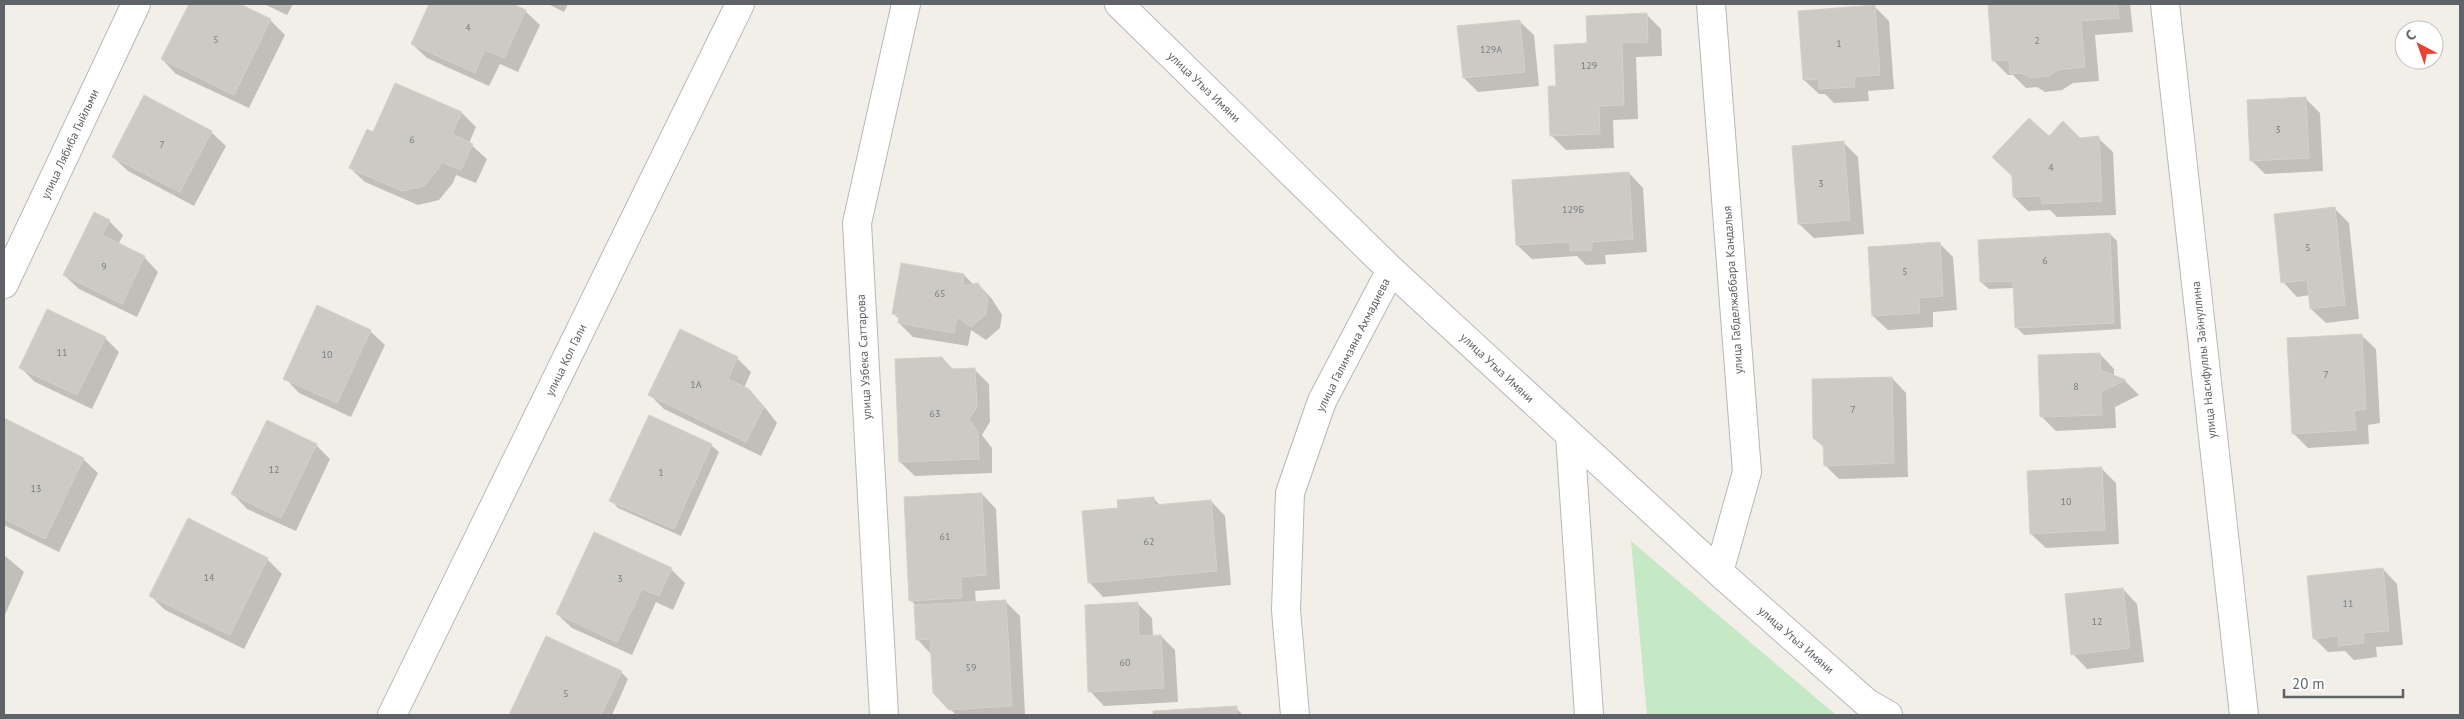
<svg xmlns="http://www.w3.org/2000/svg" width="2464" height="719" viewBox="0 0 2464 719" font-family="'PT Sans',sans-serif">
<rect width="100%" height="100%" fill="#f1efe8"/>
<path fill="#c5e8c5" d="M1631 541 1836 715H1647Z"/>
<path fill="#0003" d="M190 4H237L270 20 285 35 249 108 176 74 162 59Z
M264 4H293L287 15Z
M431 4H510L525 11 540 25 518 72 500 64 489 86 427 58 412 44Z
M548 4H568L564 12Z
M1989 4H2130L2133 32 2095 35 2099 81 2073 83 2062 90 2045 92 2037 87 2026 88 2013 75H2008L1994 61Z
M1875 7 1889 21 1894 89 1868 91 1869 101 1834 103 1825 94H1819L1804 80 1799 12Z
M1646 14 1661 29 1662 56 1636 57 1638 119 1613 120 1614 148 1566 150 1552 136 1557 87 1588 44Z
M1519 21 1534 35 1539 86 1478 92 1464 78Z
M396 84 462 113 476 127 469 143 487 159 476 183 456 175 453 183 439 200 418 205 365 182 350 168 374 134Z
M2306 99 2320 113 2323 171 2265 174 2251 160Z
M211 132 226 146 194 206 128 171 113 157Z
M2049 138H2098L2113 152 2116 215 2057 217 2050 210 2028 211 2014 197 2013 176Z
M1844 143 1858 157 1864 234 1814 238 1799 224Z
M1629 173 1643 188 1647 252 1605 255 1606 264 1586 265 1577 256 1532 259 1517 245Z
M2334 208 2349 223 2359 319 2326 323 2311 309 2310 295 2297 297 2283 282Z
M109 221 123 235 118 245 144 257 158 272 137 317 79 289 64 275Z
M2110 234 2117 241 2121 329 2024 335 2016 327 2014 288 1989 289 1981 282Z
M1939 243 1953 257 1957 310 1933 312V327L1888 330 1873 316Z
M964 275 974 285 978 284 992 299 1002 315 1000 328 986 340 971 330 968 346 913 337 899 323 900 320 893 313Z
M370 331 385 345 351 417 299 393 285 378Z
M2361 335 2376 349 2380 423 2368 425 2369 444 2308 448 2293 433Z
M105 338 119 352 92 409 35 382 21 368Z
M2100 354 2114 369V377L2125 381 2139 395 2115 407 2116 428 2056 431 2041 416Z
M737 358 751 372 744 388 763 405 777 423 761 456 664 409 650 395Z
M942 358 954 370 974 369 989 384 990 422 982 435 992 448V473L915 476 900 462Z
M1892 378 1906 393 1908 477 1839 479 1825 465 1824 447 1814 437Z
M4 420 83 459 98 473 59 552 4 525Z
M316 445 330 459 296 531 247 509 233 494Z
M711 445 719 452 681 536 618 508 611 500Z
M2101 468 2116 483 2119 544 2046 548 2031 534Z
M982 494 996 509 1000 589 975 591 976 603 1005 601 1020 616 1025 715H956L935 693 931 654 917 639 915 605 911 600Z
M1153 498 1160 505 1211 501 1225 516 1231 585 1103 597 1089 582 1119 509Z
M4 555 24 572 4 617Z
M267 559 282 574 244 649 165 610 151 596Z
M671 569 685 583 673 610 656 602 632 655 572 628 557 614Z
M2383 569 2397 584 2403 645 2376 647 2377 657 2354 660 2345 651 2328 652 2314 638Z
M2123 589 2137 604 2144 662 2087 669 2073 654Z
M1138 604 1152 618 1153 636H1161L1175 650 1178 702 1104 706 1090 691Z
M547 638 621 672 628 679 612 715H510Z
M1236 708 1243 715H1154V712Z"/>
<path fill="#cccac5" stroke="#d6d1c6" d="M189 4H240L271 19 234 95 161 59Z
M429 4H513L526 10 504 58 485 50 475 73 411 44Z
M1988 4H2118L2119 18 2081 21 2085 67 2058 70 2048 76 2030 78 2021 73 2010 74 2009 60 1992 61Z
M1875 5 1880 75 1854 77 1855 87 1819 89 1818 79 1803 80 1798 11Z
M1647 13 1648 42 1622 43 1624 105 1599 106 1600 134 1550 136 1548 86H1556L1554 45 1587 43 1586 16Z
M1520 20 1525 72 1463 78 1457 26Z
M395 83 462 112 452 134 473 144 461 170 441 162 439 168 424 186 402 191 349 168 367 129 373 132Z
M144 95 212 131 180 192 112 157Z
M2306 97 2309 158 2250 161 2247 100Z
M2029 118 2049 136 2063 121 2080 138 2099 136 2102 201 2042 204 2041 196 2013 197 2012 176 1992 157Z
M1844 141 1850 220 1798 224 1792 146Z
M1629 172 1633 239 1592 242V250L1570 251V242L1516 245 1512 180Z
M2335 207 2345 305 2310 309 2307 280 2281 283 2274 214Z
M94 212 110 220 102 235 145 256 122 304 63 275Z
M2110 233 2114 323 2015 328 2013 281 1980 282 1978 240Z
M1940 242 1943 296 1919 298 1920 313 1872 316 1868 247Z
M901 263 964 274 963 286 978 283 988 299 986 314 971 327 957 317 954 333 898 323 899 315 892 314Z
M317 305 371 330 337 403 283 379Z
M47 309 106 337 77 395 19 368Z
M680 329 738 357 728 379 749 389 764 407 746 442 648 395Z
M2362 334 2366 409 2354 411 2356 430 2292 434 2287 338Z
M2100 353 2101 370 2126 380 2101 392 2102 415 2040 417 2038 355Z
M942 357 951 369 975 368 977 407 969 419 978 432 979 459 899 462 895 359Z
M1892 377 1894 463 1824 466 1823 446 1813 438 1812 379Z
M649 415 712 444 674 529 609 501Z
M4 418 84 458 45 539 4 519Z
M267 420 317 444 281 518 231 494Z
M2102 467 2105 530 2030 534 2027 471Z
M982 493 986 575 961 577 962 598 909 601 904 497Z
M1154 497V505L1211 500 1217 571 1088 583 1082 511 1118 508 1117 500Z
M188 518 268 558 230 635 149 596Z
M594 532 672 568 659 596 642 589 617 642 556 614Z
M2383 568 2389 631 2363 633 2364 643 2339 646 2338 636 2313 639 2307 576Z
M2123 588 2130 648 2071 655 2065 594Z
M1006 600 1012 706 949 710 933 693 930 639 916 640 914 605Z
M1138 602 1139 636 1161 635 1164 688 1088 692 1085 605Z
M546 636 622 671 601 715H509Z
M1237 706V715H1153V711Z"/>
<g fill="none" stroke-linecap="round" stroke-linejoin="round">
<defs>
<path id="minor" d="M1119 4 1391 270 1719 572 1867 703 1888 715
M1711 4 1747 472 1719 572
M2165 4 2244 715
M4 284 136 4
M1570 435 1589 715
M392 715 740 4
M884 715 857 223 906 4
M1295 715 1286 610 1290 493 1322 401 1391 270"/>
</defs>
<use href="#minor" stroke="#b5b8bc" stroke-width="30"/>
<use href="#minor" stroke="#fff" stroke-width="28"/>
</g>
<g text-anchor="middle" stroke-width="4" stroke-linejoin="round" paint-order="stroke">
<g font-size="10" fill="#7a7d7f">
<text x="468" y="31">4</text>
<text x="216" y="43">5</text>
<text x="2037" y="44">2</text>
<text x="1839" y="47">1</text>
<text x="1491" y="53">129А</text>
<text x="1589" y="69">129</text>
<text x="2278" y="133">3</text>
<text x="412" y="143">6</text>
<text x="162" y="148">7</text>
<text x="2051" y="171">4</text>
<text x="1821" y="187">3</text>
<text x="1573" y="213">129Б</text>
<text x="2308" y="251">5</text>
<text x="2045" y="264">6</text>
<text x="104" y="270">9</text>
<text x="1905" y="275">5</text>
<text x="940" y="297">65</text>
<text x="62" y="356">11</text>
<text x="327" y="358">10</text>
<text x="2326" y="378">7</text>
<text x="696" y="388">1А</text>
<text x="2076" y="390">8</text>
<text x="1853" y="413">7</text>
<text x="935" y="417">63</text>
<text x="274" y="473">12</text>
<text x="661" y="476">1</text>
<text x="36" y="492">13</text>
<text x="2066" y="505">10</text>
<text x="945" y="540">61</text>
<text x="1149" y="545">62</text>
<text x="209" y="581">14</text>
<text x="620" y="582">3</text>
<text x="2348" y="607">11</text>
<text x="2097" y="625">12</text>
<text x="1125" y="666">60</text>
<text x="971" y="671">59</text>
<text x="566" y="697">5</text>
</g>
<g font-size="12" fill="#5f6368" stroke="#fff">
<text transform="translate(1204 87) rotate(44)" y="4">улица Утыз Имяни</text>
<text transform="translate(70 144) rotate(-65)" y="4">улица Лябиба Гыйльми</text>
<text transform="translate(1733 290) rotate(-94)" y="4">улица Габделжаббара Кандалыя</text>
<text transform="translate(1353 345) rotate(-63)" y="4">улица Галимзяна Ахмадиева</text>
<text transform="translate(864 357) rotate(-93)" y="4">улица Узбека Саттарова</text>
<text transform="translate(566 360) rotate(-64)" y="4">улица Кол Гали</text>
<text transform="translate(2204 360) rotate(-96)" y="4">улица Насифуллы Зайнуллина</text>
<text transform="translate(1497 368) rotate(43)" y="4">улица Утыз Имяни</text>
<text transform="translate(1796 640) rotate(41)" y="4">улица Утыз Имяни</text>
</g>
</g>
<rect width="2464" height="719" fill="none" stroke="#5f6368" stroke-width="10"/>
<g transform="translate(2419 45) rotate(319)"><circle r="24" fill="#ffffff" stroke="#bfc1c3"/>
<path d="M0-4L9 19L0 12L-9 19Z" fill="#ea4335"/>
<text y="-8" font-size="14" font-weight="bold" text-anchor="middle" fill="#5f6368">С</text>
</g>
<path d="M2284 689v8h119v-8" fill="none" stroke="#5f6368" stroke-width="2.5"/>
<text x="2292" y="689" font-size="15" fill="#5f6368" stroke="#ffffff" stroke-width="4" paint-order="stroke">20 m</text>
</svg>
